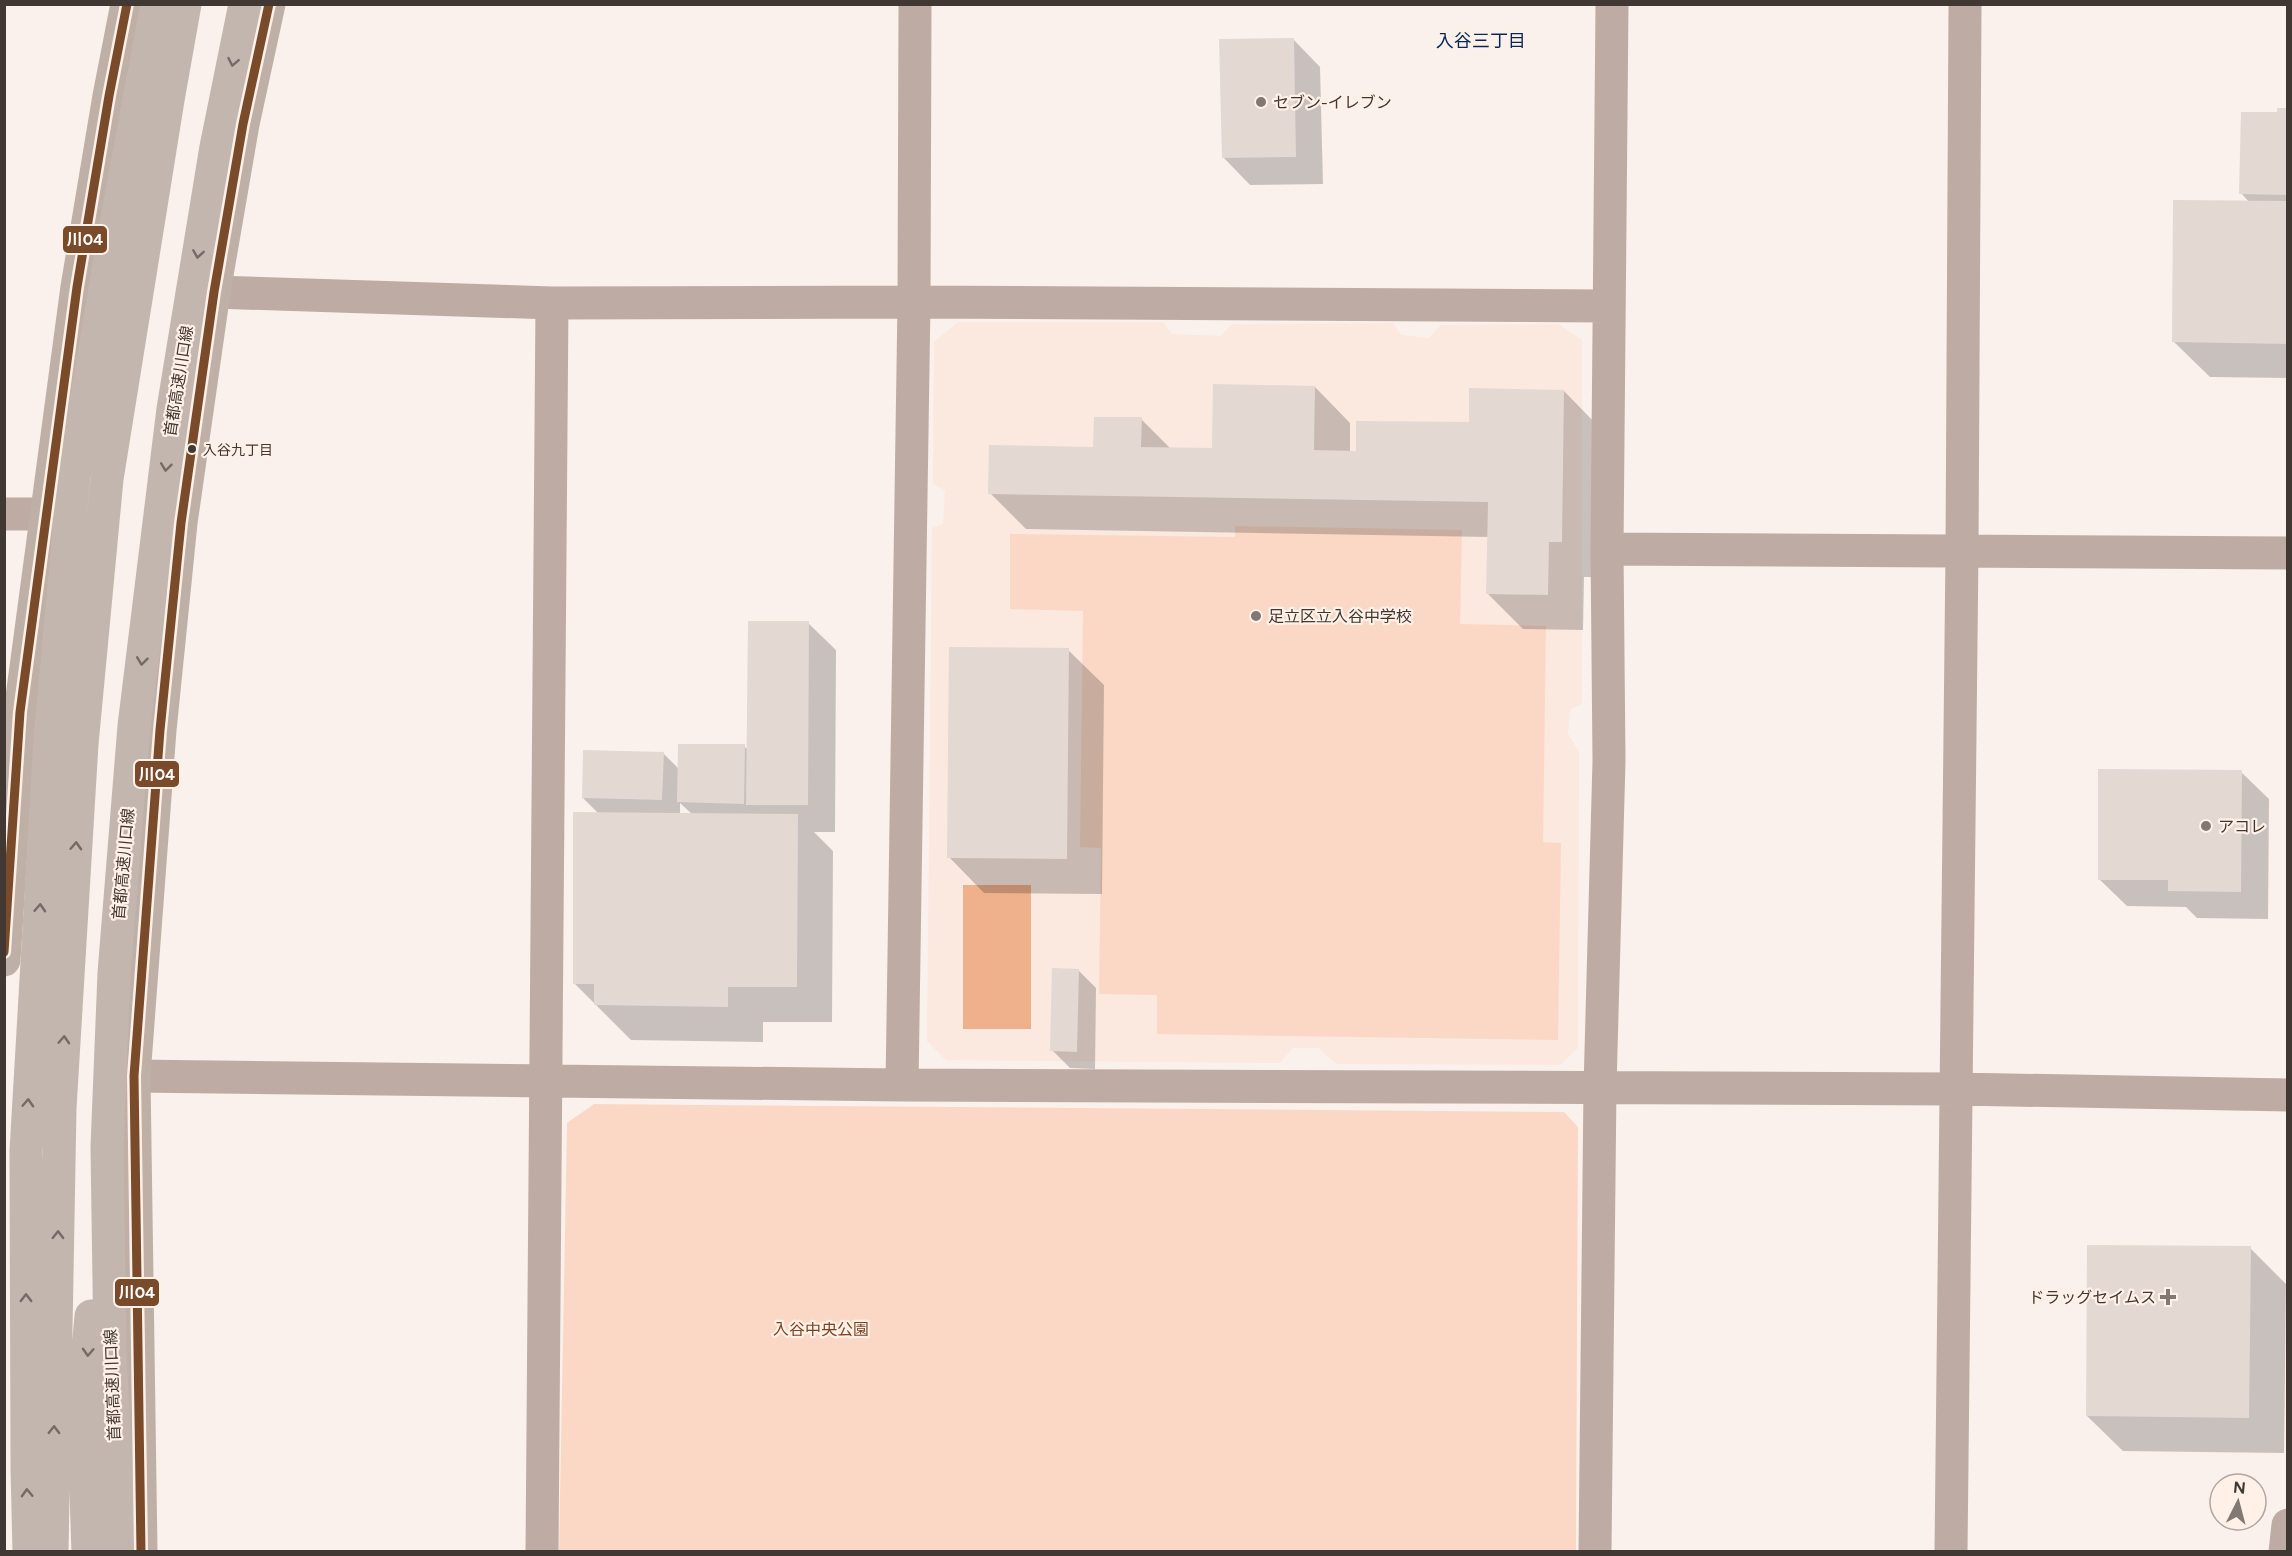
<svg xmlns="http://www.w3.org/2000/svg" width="2292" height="1556" viewBox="0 0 2292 1556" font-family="Figtree,'Noto Sans JP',sans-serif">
<rect width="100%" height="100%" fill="#faf1ed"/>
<path fill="#fbe8df" d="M958 322H1163L1172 334 1221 336 1232 324 1393 323 1401 335 1429 338 1441 325 1558 324 1582 340V704L1570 709 1568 734 1579 752 1578 1048 1560 1065 1336 1064 1319 1048H1293L1280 1063 946 1060 927 1041 932 528 943 524 945 490 933 484 934 342Z"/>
<path fill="#fbd8c5" d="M1235 526 1462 530 1460 624 1546 626 1543 842 1561 843 1558 1040 1157 1034V995L1099 994 1101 848 1080 847 1083 611 1010 609V534L1235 537Z
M594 1104 1564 1112 1578 1127 1576 1551H559L567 1123Z"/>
<path fill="#efb08c" d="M963 885H1031V1029H963Z"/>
<path fill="#0003" fill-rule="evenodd" d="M1293 39 1320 67 1323 184 1250 185 1223 157Z
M2288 110V378L2210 377 2174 342 2250 203 2241 193 2278 114Z
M1315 387 1350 423V452H1357L1470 424 1564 391 1599 427 1597 577H1584L1583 630 1523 629 1487 593 1489 537 1026 529 990 493 1095 448 1141 419 1171 449H1213Z
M808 623 836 650 835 832H814L833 851 832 1022H763V1042L631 1040 574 983 599 814 583 798 663 753 680 770 744 746 748 750ZM680 803 692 814H680Z
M1068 650 1104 685 1102 894 984 893 949 857Z
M2241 772 2269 799 2268 919 2197 918 2186 907 2127 906 2099 879Z
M1078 970 1096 988 1095 1069 1070 1068 1052 1050Z
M2250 1248 2286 1284 2284 1453 2123 1451 2087 1416Z"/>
<path fill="#e3d8d2" d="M1294 38 1296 157 1222 158 1219 39Z
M2277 108H2288V195L2239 194 2241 112H2277Z
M2173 200 2288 201V344L2172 342Z
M1213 384 1315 386 1314 450 1356 451V421L1469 422V388L1564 390 1562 542H1549L1548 595 1486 594 1488 502 988 494 989 445 1093 447 1094 417H1142L1141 447 1212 448Z
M748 621H809L808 805H746Z
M949 647 1069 648 1067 859 947 858Z
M678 744H745L744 804 677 802Z
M583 750 664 752 662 800 582 798Z
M2098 769 2242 770 2241 892 2168 891V880H2098Z
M573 812 798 814 797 987H728V1007L594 1005V984H573Z
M1052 968 1079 969 1077 1052 1050 1051Z
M2087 1245 2251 1246 2249 1418 2086 1416Z"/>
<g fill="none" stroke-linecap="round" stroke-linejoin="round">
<path stroke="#beaca4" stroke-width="33" d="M214 292 552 303 914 302 1608 306
M4 514H46
M1607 549 2288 553
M134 1076 902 1085 1957 1089 2288 1095
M902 1085 914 302 915 4
M542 1552 552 303
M1595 1552 1600 1087 1609 761 1607 549 1612 4
M1951 1552 1962 551 1965 4
M2285 1552 2288 1525"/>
<path stroke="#beb0a7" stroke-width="33" d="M4 960 20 712 77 287 109 96 127 4
M141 1552 134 1076 160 730 181 523 214 292 243 124 269 4"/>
<path stroke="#c3b6af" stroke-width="33" d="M29 1552 27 1468 26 1151 50 740 74 476 114 234 157 4
M52 1552 60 1108 82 744 107 479 168 100 185 4
M88 1552C85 1473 83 1394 91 1316
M120 1552 110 1350 107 1147 114 973 134 726 173 409 216 147 245 4"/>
<defs>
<path id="bus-1" d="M4 952 20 712 77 287 109 96 127 4
M141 1552 134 1076 160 730 181 523 214 292 243 124 269 4"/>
</defs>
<use href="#bus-1" stroke="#fff0e8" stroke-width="14"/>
<use href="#bus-1" stroke="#7a4b2a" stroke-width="9"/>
</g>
<defs><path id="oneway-chevron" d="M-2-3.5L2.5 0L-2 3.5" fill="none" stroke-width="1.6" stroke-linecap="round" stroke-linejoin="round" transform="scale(1.5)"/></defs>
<g stroke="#756a65">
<use href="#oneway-chevron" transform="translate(233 62) rotate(101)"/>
<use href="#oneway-chevron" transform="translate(198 254) rotate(99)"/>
<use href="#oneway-chevron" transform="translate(166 467) rotate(97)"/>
<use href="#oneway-chevron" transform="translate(142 661) rotate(97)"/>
<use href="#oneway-chevron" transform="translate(76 846) rotate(-87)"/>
<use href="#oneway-chevron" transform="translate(40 908) rotate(-87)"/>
<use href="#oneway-chevron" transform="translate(64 1040) rotate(-87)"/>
<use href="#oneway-chevron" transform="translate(28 1103) rotate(-87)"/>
<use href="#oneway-chevron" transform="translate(58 1235) rotate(-89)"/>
<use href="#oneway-chevron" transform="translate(26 1298) rotate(-90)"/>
<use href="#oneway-chevron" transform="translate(88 1352) rotate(93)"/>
<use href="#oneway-chevron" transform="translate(54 1430) rotate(-89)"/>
<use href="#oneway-chevron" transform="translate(27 1493) rotate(-92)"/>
</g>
<g fill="#827974" stroke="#fff0e8" stroke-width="2">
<circle cx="1261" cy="102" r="6"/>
<circle cx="1256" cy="616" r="6"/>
<circle cx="2206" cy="826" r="6"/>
<path d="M2165 1288h6v6h6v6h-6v6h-6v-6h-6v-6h6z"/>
</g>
<circle fill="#413833" stroke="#fff0e8" stroke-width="2" cx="192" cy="449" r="5"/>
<g text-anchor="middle" stroke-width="4.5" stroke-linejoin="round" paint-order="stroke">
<g font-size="14" fill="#413833" stroke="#fff0e8" text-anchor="start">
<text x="203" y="455">入谷九丁目</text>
</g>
<g font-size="16" fill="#413833" stroke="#fff0e8" text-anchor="start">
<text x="1273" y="108">セブン-イレブン</text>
<text x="1268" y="622">足立区立入谷中学校</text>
<text x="2218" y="832">アコレ</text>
<text x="2156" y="1303" text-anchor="end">ドラッグセイムス</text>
</g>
<g font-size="16" fill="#413833" stroke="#fff0e8">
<text transform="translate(178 381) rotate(-81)" y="6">首都高速川口線</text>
<text transform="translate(123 864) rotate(-85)" y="6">首都高速川口線</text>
<text transform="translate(112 1385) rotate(-92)" y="6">首都高速川口線</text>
</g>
<g font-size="16" fill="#7d4421" stroke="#fff0e8">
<text x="821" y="1335">入谷中央公園</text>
</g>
<g font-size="18" fill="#07275b" stroke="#fff0e8">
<text x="1481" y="47">入谷三丁目</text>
</g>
</g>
<g stroke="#fff0e8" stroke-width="2">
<rect x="62" y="225" width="46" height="29" rx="6" fill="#7a4b2a"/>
<rect x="134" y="760" width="46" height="28" rx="6" fill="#7a4b2a"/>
<rect x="114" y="1278" width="46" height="29" rx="6" fill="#7a4b2a"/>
</g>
<g font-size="16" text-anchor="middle" font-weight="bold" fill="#fff">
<text x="85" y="245">川04</text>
<text x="157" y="780">川04</text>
<text x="137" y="1298">川04</text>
</g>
<rect width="2292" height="1556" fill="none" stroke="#413833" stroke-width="12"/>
<g transform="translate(2238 1502) rotate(6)"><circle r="28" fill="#fff0e8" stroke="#b3a6a0" stroke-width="1.5"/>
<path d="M0-4.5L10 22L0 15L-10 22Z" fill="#827974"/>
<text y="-9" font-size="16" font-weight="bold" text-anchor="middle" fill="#413833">N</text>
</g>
</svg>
